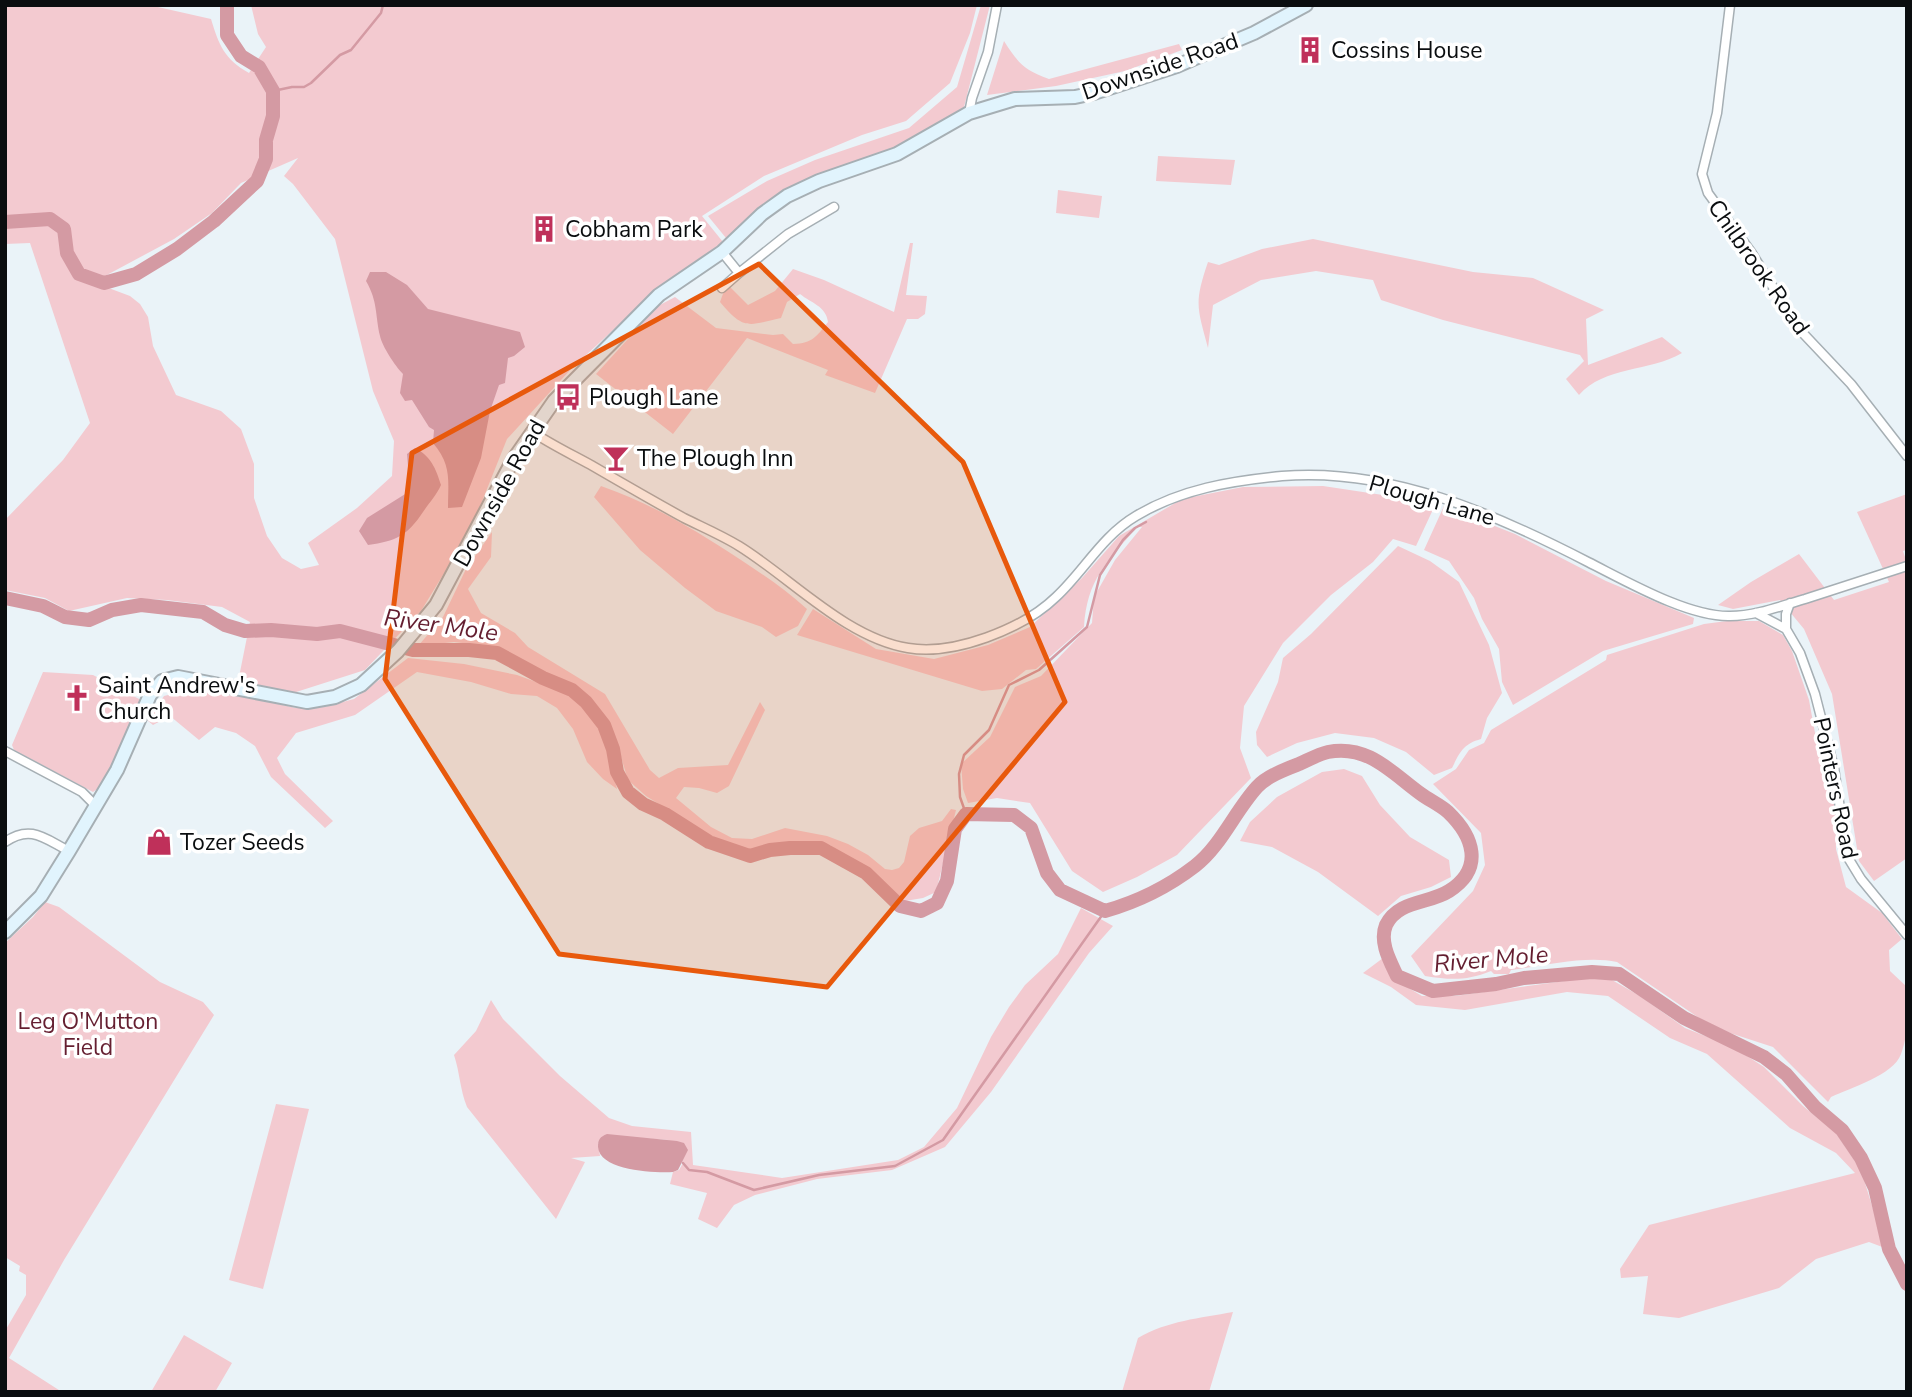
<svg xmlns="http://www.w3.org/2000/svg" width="1912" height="1397" viewBox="0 0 1912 1397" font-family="'Nunito Sans',sans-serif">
<rect width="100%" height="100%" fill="#eaf3f8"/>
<path fill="#f3cad0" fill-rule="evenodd" d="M5 5H149L211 19C219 45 224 59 249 73L266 47 258 34 251 5H977L970 33 950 83 906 121 862 135 764 176 702 216 723 242 637 308 572 368 507 439 471 529 421 611 365 670 293 693 238 682 250 622 222 607 167 600 127 598 69 611 45 598 5 590V520L63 460 90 423 30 243 5 244ZM298 158 284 176 293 184 335 239 373 391 394 441 392 476 357 508 308 543 319 565 301 569 282 558 267 536 254 498V464L241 429 221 411 176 395 153 346 148 317 140 304 130 296 106 287 105 276 174 239 212 213 241 183Z
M981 5H990L964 107 887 153 846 164 800 184 750 216 726 238 708 216 767 181 815 160 909 128 957 87Z
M1004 41C1018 63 1024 70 1049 79L1179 44 1182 50 1125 71 1056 86 987 95Z
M1158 156 1235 160 1231 185 1156 181Z
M1058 190 1102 196 1099 218 1056 213Z
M1313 239 1473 272 1533 278 1604 310 1586 319 1588 365 1662 337 1682 353C1650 372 1604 366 1579 395L1566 379 1584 361 1580 355 1443 320 1381 300 1373 280 1316 271 1261 280 1213 305 1208 348C1197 307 1194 303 1208 262L1219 265 1262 249Z
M910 243H913L906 295 927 296 925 314 918 319H907L875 393 825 375 828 370 747 338 673 434 596 374 658 306 675 297 716 328 773 335 783 334 793 344C813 343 816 337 828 322 826 306 811 303 800 294L787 302 781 318C747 326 744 330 720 302L724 291 730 287 748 305 775 291 793 269 824 280 894 312Z
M601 486C653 504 695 530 741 560 764 575 786 590 807 609L798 626 776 637 762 627 716 611 685 588 640 550 594 497Z
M1323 486 1436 503 1416 546 1393 539 1373 562 1331 595 1283 643 1244 706 1240 748 1251 778 1177 855 1137 877 1103 892 1072 871 1030 803 997 798 968 803 963 789 961 764 990 737 1015 687 1041 676 1092 623 1094 597 1115 560 1142 527H1137C1107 562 1087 579 1084 627L1036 669 1026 670 1002 689 982 691 797 635 813 609 876 649 934 659 988 645 1030 627 1082 578 1119 536 1182 499 1243 487Z
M1907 494V550L1903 551 1907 563V858L1874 881 1859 861 1832 694 1804 629 1780 600 1733 609 1718 605 1751 582 1799 554 1834 600 1889 582 1857 512Z
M1444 506 1515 534 1606 581 1694 618 1693 624 1603 651 1513 705 1502 682 1499 649 1482 619 1474 598 1449 561 1424 550Z
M492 532 491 557 468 589 481 613 515 633 528 647 605 694 650 770 659 778 678 768 728 765 760 702 765 710 729 786 717 793 699 788 684 787 676 798 711 827 732 838 752 839 785 828 827 836 848 844 868 855 885 869 892 870 899 868 904 862 910 836 919 828 942 821 951 809 956 810 936 892 923 898 905 901 830 845 793 843 752 852 730 845 702 831 646 796 628 780 614 734 596 708 576 686 547 675 495 647 454 642 418 646 443 617 466 569Z
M1398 546 1430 561 1459 582 1489 645 1502 693 1487 718 1481 739C1463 744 1460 752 1452 768L1434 775 1406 752 1374 738 1335 733 1297 743 1267 757 1257 745 1256 732 1278 682 1283 658 1311 634Z
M1727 621H1759L1783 635 1792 651 1809 700 1815 733 1823 747 1835 793 1836 849 1846 887 1882 913 1902 939 1889 950 1890 971 1907 987C1907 1009 1909 1034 1901 1054 1894 1075 1850 1088 1831 1097L1828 1102 1773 1047 1730 1033 1702 1020 1617 962C1586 955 1543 966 1511 970L1509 974H1494L1491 971C1466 981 1451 980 1425 976L1411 956 1473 891 1485 865 1481 833 1433 784 1456 769 1469 750 1484 743 1491 730 1606 660 1607 655 1704 624Z
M408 658 464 664 517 675 572 695 591 712 602 729 617 789 603 779 587 762 573 729 557 708 537 696 511 694 471 682 417 672 355 715 296 733 277 758 285 774 333 821 325 828 271 777 255 746 236 733 215 727 199 740 170 716 153 725 147 720 164 696 188 690 257 699 296 708 324 707 354 699Z
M43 672 93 675 141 700C131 724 116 779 93 792L14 750 12 745Z
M1344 769 1362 776 1380 805 1410 837 1449 860 1451 877 1431 887 1401 896 1378 916 1318 872 1272 847 1240 841 1250 822 1277 797 1322 772Z
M45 902 59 907 160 982 203 1002 214 1015 64 1260 9 1358 62 1392H5V1331L26 1295V1275L19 1271 20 1266 5 1257V943L33 917Z
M1081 908 1113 926 1089 953 991 1092 945 1147 892 1170 817 1179 755 1195 734 1205 717 1228 698 1219 707 1193 670 1184 673 1172 679 1170 683 1163 668 1140 638 1138 598 1143 600 1156 571 1158 585 1162 556 1219 467 1107C460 1090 460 1073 454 1055L476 1031 491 1000 503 1019 560 1076 609 1118 632 1126 691 1132 693 1165 782 1178 898 1160 924 1147 957 1108 991 1037 1009 1007 1025 985 1058 954Z
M1383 958 1392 978 1422 996H1455L1587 978 1612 980 1640 996 1685 1028 1733 1047 1764 1067 1803 1106 1836 1133 1861 1170 1885 1248 1869 1242 1816 1259 1779 1288 1679 1318 1643 1314 1648 1276 1621 1278 1620 1269 1649 1225 1855 1173 1836 1153 1790 1128 1707 1054 1670 1038 1608 996 1567 992 1465 1010 1416 1005 1391 987 1363 973Z
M276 1104 309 1109 263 1289 229 1280Z
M1233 1312 1209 1392H1122L1138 1338C1167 1321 1200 1318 1233 1312Z
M184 1335 232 1363 215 1392H151Z"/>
<path fill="#d49aa3" d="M370 272H386L407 285 428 309 520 332 525 347 514 356 508 358 505 383 499 385 490 411 481 458 462 507 448 508C448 481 452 465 433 443L434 430 429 427 412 400 405 401 400 393 403 374C395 366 382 346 380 336 375 314 378 302 366 281Z
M415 448C431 456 436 469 441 485 436 496 429 503 423 512 407 536 396 541 368 545L359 531 367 518 410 491 407 454Z
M607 1134 677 1141 684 1143 688 1150 678 1170 673 1172C654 1173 600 1171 598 1147 598 1139 600 1137 607 1134Z"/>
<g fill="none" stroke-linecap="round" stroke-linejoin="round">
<path stroke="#d49aa3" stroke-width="2.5" d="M273 91 292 87H304L311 83 340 55 351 50 381 13 383 5
M966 814 960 797 959 774 964 755 989 730 1009 685 1039 670 1087 627 1100 575 1123 540 1135 528 1146 522
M683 1163 689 1170 707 1172 754 1190 819 1175 895 1166 943 1140 1105 911"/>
<path stroke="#d49aa3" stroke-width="14" d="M5 222 50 219 64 229 67 253 79 274 104 283 136 274 177 249 214 221 257 181 266 159V140L273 116V91L259 67 241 56 227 35V5
M5 598 43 606 65 617 89 620 112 610 141 605 203 612 225 625 245 631 271 630 317 634 340 631 413 650H469L497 653 543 678 572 690 586 702 604 725 613 749 617 772 628 792 643 804 665 814 709 842 750 856 770 850 790 848H821L866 873 900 906 921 911 937 903 947 881 955 829 966 814 1014 815 1031 828 1047 873 1060 890 1105 911C1137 902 1169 886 1195 866 1221 846 1235 811 1257 787 1267 776 1286 769 1299 764 1308 760 1319 754 1328 752 1368 744 1392 773 1421 794 1429 800 1440 805 1448 812 1473 836 1485 868 1449 891 1429 904 1398 900 1386 925 1379 942 1390 961 1397 976L1433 991 1496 984 1524 978 1592 972 1619 974 1684 1018 1764 1057 1786 1074 1815 1107 1842 1130 1861 1158 1875 1188 1889 1249 1907 1284"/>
<defs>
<path id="street" d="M1730 5 1717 113 1702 174 1708 193 1751 252 1799 329 1851 384 1907 456
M969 113 972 98 988 52 997 5
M739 273 788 234 834 207
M722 288 739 273 722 252
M531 431C550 444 571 454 591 465 622 483 653 501 684 518 702 527 721 535 739 546 791 578 846 638 908 648 953 656 1023 629 1056 597 1084 571 1102 536 1136 516 1181 489 1231 481 1282 476 1390 467 1495 514 1588 562 1626 581 1688 617 1730 616 1755 616 1781 606 1805 599 1839 588 1873 577 1907 566
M1756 613 1786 629 1800 653 1815 694 1834 768 1847 856 1861 879 1907 935
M1786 629V614L1790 603
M5 751 82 792 96 806
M5 842C31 824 45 839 69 851"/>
<path id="secondary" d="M5 932 41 896 69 851 117 770 150 695 162 681 178 677 307 702 335 697 361 685 398 651 436 605 513 460 554 401 659 295 722 252 762 214 787 196 819 181 897 154 969 113 1015 99 1075 97 1094 93 1177 66 1209 52 1254 33 1306 5"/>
</defs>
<use href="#street" stroke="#a6afb4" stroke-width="11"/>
<use href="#secondary" stroke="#a6afb4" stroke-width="16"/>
<use href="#street" stroke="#fff" stroke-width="8"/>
<use href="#secondary" stroke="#e1f4fd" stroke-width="12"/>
</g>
<path fill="#e8590c" fill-opacity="0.2" stroke="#e8590c" stroke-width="5" stroke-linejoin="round" d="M759 264 963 462 1065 702 827 987 559 954 385 679 412 453Z"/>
<defs>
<symbol id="building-bare" viewBox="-9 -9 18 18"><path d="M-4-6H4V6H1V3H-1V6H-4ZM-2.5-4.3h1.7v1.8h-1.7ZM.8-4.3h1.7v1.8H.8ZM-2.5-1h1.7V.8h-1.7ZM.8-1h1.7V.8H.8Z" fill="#bf305a" stroke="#fff" stroke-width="2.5" paint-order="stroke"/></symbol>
<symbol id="bus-bare" viewBox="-9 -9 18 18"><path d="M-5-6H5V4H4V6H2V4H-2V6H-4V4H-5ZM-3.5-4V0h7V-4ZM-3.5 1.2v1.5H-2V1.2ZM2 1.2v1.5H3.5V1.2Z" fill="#bf305a" stroke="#fff" stroke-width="2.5" paint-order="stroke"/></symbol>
<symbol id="bar-bare" viewBox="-9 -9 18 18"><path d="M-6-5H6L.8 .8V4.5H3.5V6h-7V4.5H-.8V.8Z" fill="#bf305a" stroke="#fff" stroke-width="2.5" paint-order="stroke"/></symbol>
<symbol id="church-bare" viewBox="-9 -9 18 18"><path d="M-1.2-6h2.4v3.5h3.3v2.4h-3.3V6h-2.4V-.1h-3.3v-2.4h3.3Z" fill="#bf305a" stroke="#fff" stroke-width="2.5" paint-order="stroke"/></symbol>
<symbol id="shop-bare" viewBox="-9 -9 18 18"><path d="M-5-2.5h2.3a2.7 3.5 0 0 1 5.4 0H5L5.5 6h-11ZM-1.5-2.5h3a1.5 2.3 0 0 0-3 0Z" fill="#bf305a" stroke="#fff" stroke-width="2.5" paint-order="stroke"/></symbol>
</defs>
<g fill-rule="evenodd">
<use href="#building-bare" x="1291" y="31" width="38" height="38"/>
<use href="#building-bare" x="525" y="210" width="38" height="38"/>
<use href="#bus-bare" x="549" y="378" width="38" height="38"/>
<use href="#bar-bare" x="597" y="439" width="38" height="38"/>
<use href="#church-bare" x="58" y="679" width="38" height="38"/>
<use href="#shop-bare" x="140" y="823" width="38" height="38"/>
</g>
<g text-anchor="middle" stroke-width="7" stroke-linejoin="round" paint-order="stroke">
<g font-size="23" fill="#0a0d0f" stroke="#fff" text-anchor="start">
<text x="1331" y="58">Cossins House</text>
<text x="565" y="237">Cobham Park</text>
<text x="589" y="405">Plough Lane</text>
<text x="637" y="466">The Plough Inn</text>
<text x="98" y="693">Saint Andrew's<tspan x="98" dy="26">Church</tspan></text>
<text x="180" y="850">Tozer Seeds</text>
</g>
<g font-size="23" fill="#0a0d0f" stroke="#fff">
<text transform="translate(1160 66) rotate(-19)" y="8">Downside Road</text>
<text transform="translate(1759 267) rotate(55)" y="8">Chilbrook Road</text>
<text transform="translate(499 493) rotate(-61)" y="8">Downside Road</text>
<text transform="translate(1432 500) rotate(16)" y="8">Plough Lane</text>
<text transform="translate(1836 788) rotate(78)" y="8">Pointers Road</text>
</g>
<g font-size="23" fill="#651f31" stroke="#fff">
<text x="88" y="1029">Leg O'Mutton<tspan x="88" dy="26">Field</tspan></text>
</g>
<g font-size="24" font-style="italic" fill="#641e30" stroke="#fff">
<text transform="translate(441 625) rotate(8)" y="8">River Mole</text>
<text transform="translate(1491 959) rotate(-5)" y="8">River Mole</text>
</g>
</g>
<rect width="1912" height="1397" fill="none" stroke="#0a0d0f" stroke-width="14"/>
</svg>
